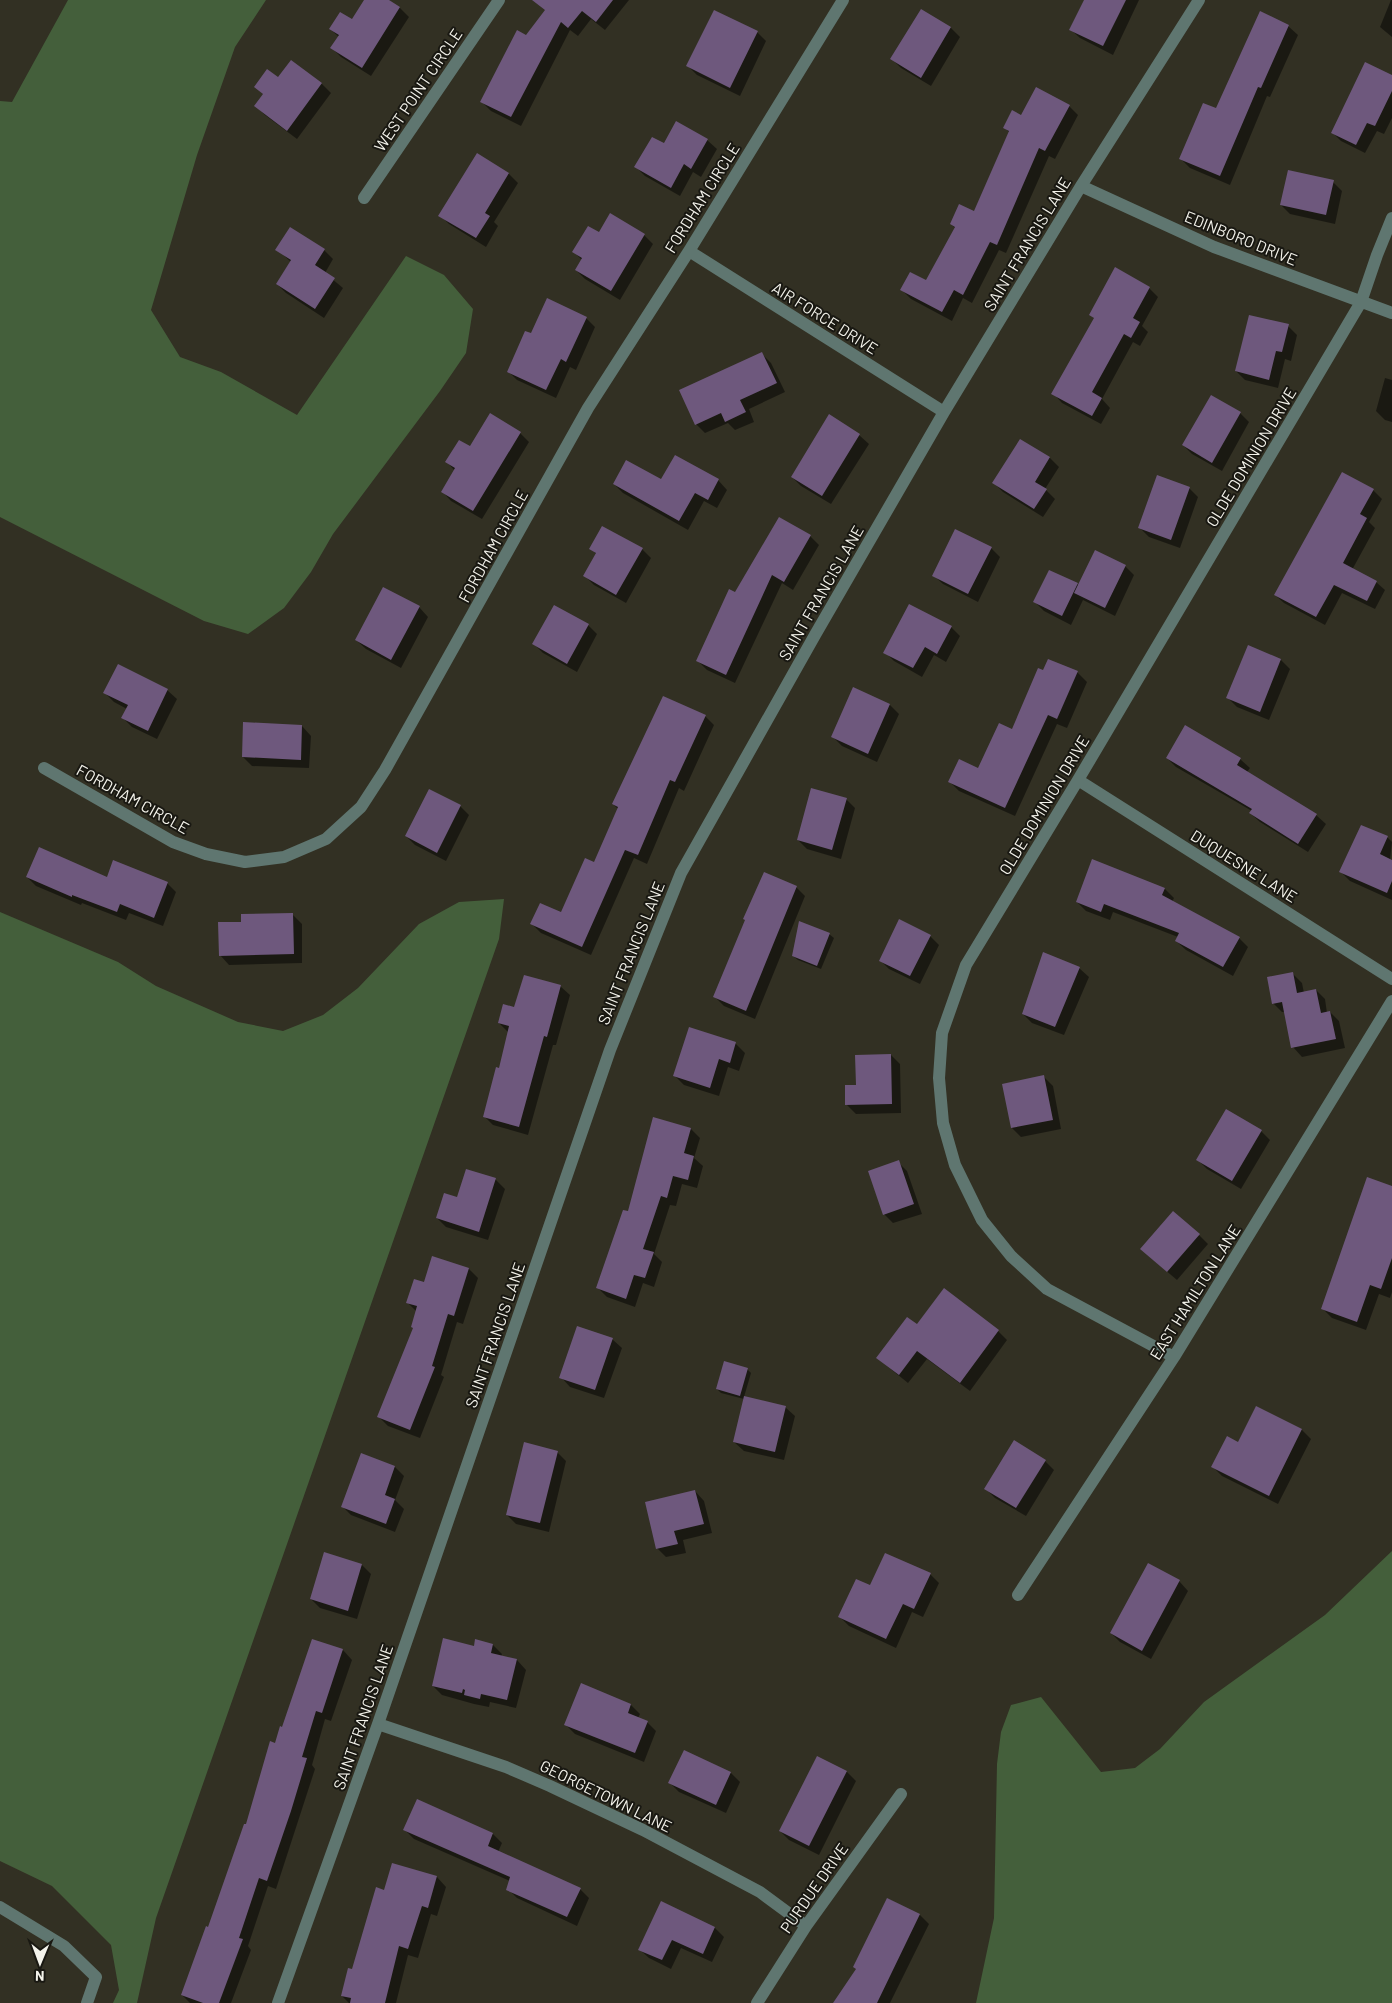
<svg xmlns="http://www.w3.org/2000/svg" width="1392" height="2003" viewBox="0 0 1392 2003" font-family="Barlow,sans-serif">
<rect width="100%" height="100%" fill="#323023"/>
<path fill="#445f3b" d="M68 0H266L235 47 197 155 151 310 180 357 221 372 297 415 406 256 444 275 473 309 466 353 440 391 333 534 311 572 284 608 248 634 204 621 0 517V101L12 102Z
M504 899 499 939 156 1918 137 2003H113L119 1990 111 1945 52 1886 0 1861V912L118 962 156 986 238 1022 283 1031 323 1015 358 988 419 924 459 902Z
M1392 1551V2003H976L994 1918 997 1764 1001 1732 1011 1705 1041 1697 1101 1772 1135 1768 1160 1749 1204 1702 1325 1615Z"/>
<path fill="#0007" d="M366 0H386L400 8 409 17 371 76 341 57 332 48 339 37 330 29 352 21Z
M555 0H629L605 30 591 19 578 36 570 30 521 126 491 111 482 102 526 36Z
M1085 0H1139L1113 55 1080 38 1070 29Z
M1391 0H1392V37L1380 27Z
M921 10 951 28 960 37 931 86 901 68 892 59Z
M1260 13 1288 26 1298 35 1270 97 1267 96 1230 185 1190 168 1181 159 1217 110Z
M757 32 766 41 740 96 697 75 688 66Z
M291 61 322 84 331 93 297 139 265 115 256 106 264 95 255 86 278 78Z
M1392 76V118L1384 134 1377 131 1365 153 1341 141 1332 132Z
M1037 89 1069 106 1078 115 1055 159 1049 156 1006 253 999 250 972 303 963 298 952 321 911 299 901 289 927 282 955 228 951 224 975 213 1010 133 1004 127 1022 117Z
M677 123 707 140 717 149 701 177 693 172 680 196 645 176 636 167 664 145Z
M477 155 509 174 518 183 494 222 498 226 486 247 449 224 440 215Z
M1333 182 1342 191 1335 224 1290 214 1281 205Z
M644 235 653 244 620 300 585 279 576 270 582 260 574 252Z
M277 249 324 250 333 259 325 273 343 288 324 318 286 293 277 284 291 262Z
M1149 288 1158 297 1142 326 1148 332 1140 346 1133 342 1102 399 1110 408 1101 424 1062 403 1053 393 1095 319 1091 315Z
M586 318 595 327 576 370 570 367 556 398 517 380 508 371 531 335Z
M1288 326 1297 335 1291 361 1285 359 1278 388 1245 380 1236 371Z
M762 354 771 363 785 392 749 409 754 422 735 430 728 423 705 433 696 424Z
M1385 378 1392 380V422L1385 420 1376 411Z
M1240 413 1249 422 1222 471 1192 454 1183 445Z
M520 433 529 442 482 519 451 501 442 491 455 471 447 462 470 448Z
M859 435 869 444 831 504 801 486 792 477Z
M1020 441 1050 458 1059 467 1045 489 1055 499 1043 517 1003 492 994 483Z
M1342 473 1373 490 1382 499 1369 522 1375 528 1352 570 1376 582 1385 590 1375 609 1342 593 1325 625 1284 603 1275 595Z
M718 480 727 490 717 508 704 501 688 530 623 493 614 484Z
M1189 488 1198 497 1180 548 1149 537 1140 528Z
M810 536 819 545 793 590 782 583 735 683 707 670 698 661 736 594Z
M591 548 642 549 651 558 626 603 594 585 585 576 597 555Z
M991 548 1000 557 978 602 943 584 933 575Z
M1125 566 1134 575 1115 616 1083 600 1071 625 1044 611 1035 602 1077 584 1079 586Z
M419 607 428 617 401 668 366 649 356 640Z
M554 607 588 625 597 634 577 672 543 653 534 644Z
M951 627 960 636 946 662 934 655 922 677 894 661 885 652Z
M1049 660 1077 672 1087 682 1067 728 1057 724 1015 816 959 791 950 782 979 769 1012 731Z
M1281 660 1290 669 1269 720 1237 707 1228 698Z
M118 666 167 690 177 699 157 739 132 727 123 718 127 709 114 702 105 693Z
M854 689 890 705 899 714 877 762 842 746 833 737Z
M705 716 714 725 684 791 679 788 647 864 634 858 591 955 541 933 532 924 561 914 595 864 618 809 613 804Z
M302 726 311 736 309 768 252 766 243 757Z
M1167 758 1240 759 1250 768 1247 772 1316 815 1326 824 1308 852 1260 822 1250 813 1252 811 1176 767Z
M846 799 855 808 841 859 807 849 798 840Z
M460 806 469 815 446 861 415 845 406 836Z
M1362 826 1388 838 1392 842 1390 860 1392 861V900L1350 881 1341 872Z
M27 877 107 878 167 883 176 892 163 926 129 913 126 920 82 903 81 905 36 886Z
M796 887 805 896 755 1019 724 1006 715 997Z
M1165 889 1174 898 1172 902 1239 938 1248 947 1233 976 1186 950 1176 941 1178 937 1113 912 1110 920 1086 911 1077 902Z
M292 914 302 924V963L229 965 220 955 242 923Z
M829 934 834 938 821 969 798 960 793 956Z
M930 936 939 945 920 984 889 969 880 960Z
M1044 954 1079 968 1089 977 1064 1035 1032 1023 1023 1014Z
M1293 974 1302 983 1304 993 1316 990 1325 999 1327 1013 1330 1012 1339 1021 1345 1048 1302 1057 1293 1047 1286 1012H1282L1273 1003Z
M560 986 570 995 556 1045H553L528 1135 493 1125 484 1116 500 1069 509 1033 499 1023 515 1009Z
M690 1029 736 1044 745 1053 739 1071 728 1067 719 1096 684 1085 674 1075Z
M891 1055 900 1064 901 1113 856 1114 847 1105 857 1086Z
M1044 1077 1053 1086 1061 1129 1021 1137 1012 1128Z
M691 1129 700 1138 694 1158 703 1166 697 1188 682 1184 676 1206 670 1205 654 1254 662 1262 654 1287 643 1283 635 1307 607 1297 598 1288 628 1213Z
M1261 1131 1270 1140 1241 1189 1207 1169 1198 1160Z
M898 1162 907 1171 922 1214 893 1223 884 1214Z
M467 1170 496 1180 505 1189 488 1240 446 1227 437 1218 458 1199Z
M1392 1187V1292L1390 1298 1379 1294 1366 1330 1332 1318 1323 1309Z
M1199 1235 1208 1244 1177 1280 1151 1258Z
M469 1269 478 1278 463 1324 457 1322 441 1375 444 1377 420 1438 388 1426 379 1417 414 1328 417 1312 408 1303 425 1283Z
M944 1290 998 1331 1007 1340 970 1391 927 1359 908 1383 877 1358 917 1326Z
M612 1339 622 1348 604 1398 570 1387 561 1377Z
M747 1369 751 1373 744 1397 785 1407 795 1416 784 1460 744 1451 734 1442 744 1399 721 1393 717 1389Z
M1256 1407 1302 1430 1311 1439 1278 1504 1222 1476 1213 1467 1238 1444Z
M557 1452 566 1461 549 1532 516 1524 507 1515Z
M362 1455 395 1467 404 1476 395 1500 404 1509 395 1532 351 1515 342 1506Z
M1045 1461 1054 1470 1026 1516 995 1498 986 1489Z
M695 1491 704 1501 712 1533 683 1540 686 1553 666 1557 657 1548Z
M362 1565 371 1574 357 1619 320 1608 311 1599Z
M1148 1565 1179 1581 1188 1591 1151 1659 1120 1642 1111 1633Z
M930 1574 939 1583 923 1617 912 1612 896 1648 849 1626 840 1617 870 1587Z
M493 1645 502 1654 501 1657 517 1660 526 1670 516 1708 490 1702 489 1707 474 1704 442 1695 433 1686 475 1647Z
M343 1650 352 1660 331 1721 325 1719 312 1765 315 1769 276 1889 268 1886 248 1946 251 1950 231 2003H190L182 1995 209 1928 283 1729Z
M582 1685 631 1705 640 1714 638 1718 647 1722 656 1731 644 1762 575 1734 566 1725Z
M817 1757 847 1772 856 1781 819 1855 789 1840 780 1831Z
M731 1773 740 1782 726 1813 679 1792 670 1783Z
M405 1830 493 1834 502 1843 498 1852 580 1889 589 1898 577 1926 517 1898 508 1889 510 1881 414 1839Z
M393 1865 437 1877 446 1887 437 1916 431 1914 418 1958 408 1955 396 2003H349L342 1996 385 1892Z
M888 1899 920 1915 929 1924 890 2003H834L857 1970Z
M661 1903 715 1928 724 1937 712 1962 681 1948 671 1969 649 1958 639 1949Z"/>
<path fill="#6e587d" d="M364 0H389L400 7 362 68 330 48 339 35 329 29 340 12 352 19Z
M532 0H613L596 22 582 11 568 28 561 22 511 117 480 102 517 30 526 35 545 10Z
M1084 0H1126L1103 46 1069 30Z
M921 9 951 27 921 78 890 59Z
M714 10 758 31 730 88 686 66Z
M1260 11 1289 25 1261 88 1258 87 1220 176 1179 159 1203 103 1216 108Z
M291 60 322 83 287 131 254 106 263 94 254 87 267 69 278 77Z
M1365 62 1392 75V91L1375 126 1367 123 1356 145 1331 133Z
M1036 87 1070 105 1045 151 1039 148 997 245 990 242 963 295 954 290 942 312 900 290 910 272 926 280 955 227 950 224 959 204 974 211 1009 131 1003 128 1012 110 1021 115Z
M676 121 708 139 691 169 684 164 671 188 634 167 652 137 664 143Z
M477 153 509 173 485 213 490 216 476 238 438 216Z
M1288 170 1334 180 1326 215 1280 205Z
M610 213 645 234 611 291 575 270 582 258 572 252 588 226 599 232Z
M290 227 325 249 315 265 335 278 315 309 276 284 291 260 275 250Z
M1115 267 1150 287 1133 318 1140 322 1131 338 1124 334 1092 392 1102 398 1092 416 1051 394 1094 318 1089 315Z
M547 298 587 317 566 362 561 359 546 390 507 372 525 331 531 333Z
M1249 315 1289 324 1282 352 1276 351 1269 380 1235 371Z
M762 352 777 383 740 400 746 412 725 422 721 413 695 425 679 390Z
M1211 395 1241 412 1212 463 1182 445Z
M490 413 521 432 473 511 441 492 455 468 445 462 459 440 470 446Z
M829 414 860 434 822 496 791 477Z
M1020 439 1050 457 1035 482 1047 489 1034 509 992 483Z
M675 455 719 479 708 500 695 493 679 521 613 484 626 460 661 479Z
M1342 472 1374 489 1360 514 1367 518 1343 563 1377 581 1367 601 1334 585 1316 617 1274 595Z
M1157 475 1190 487 1171 540 1138 528Z
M779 517 811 535 784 582 772 575 726 675 696 661 729 589 735 592Z
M602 526 643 548 616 595 583 576 596 553 589 549Z
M955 529 992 547 968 594 932 576Z
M1095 550 1126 565 1105 608 1074 593Z
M1049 570 1078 583 1062 616 1033 602Z
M383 587 420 606 391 660 355 640Z
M909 604 952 626 937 654 925 647 913 668 883 653Z
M554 605 589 624 567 664 532 644Z
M1248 645 1281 659 1260 712 1226 698Z
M1048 659 1078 671 1057 719 1048 715 1005 808 948 782 959 759 978 768 999 723 1012 729 1038 668 1043 670Z
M118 664 168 689 148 731 121 718 128 705 103 693Z
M853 687 890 704 868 754 831 737Z
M663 696 706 715 675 782 670 780 638 855 625 850 582 947 530 924 540 903 561 912 585 858 594 862 618 807 612 804Z
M243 722 302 725 301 760 242 757Z
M1185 725 1241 758 1237 765 1317 814 1298 844 1249 813 1252 809 1166 758Z
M811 788 847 798 832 850 797 840Z
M429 789 461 805 437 853 405 836Z
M1361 825 1388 836 1380 854 1392 860V881L1387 893 1339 872Z
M39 847 107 877 113 860 168 882 154 918 120 904 117 912 72 895V897L26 877Z
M1092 859 1165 888 1162 895 1240 937 1223 967 1175 941 1179 933 1104 904 1101 912 1076 902Z
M764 872 797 886 746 1011 713 997 745 920 743 919Z
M293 913 294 954 219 956 218 922H241V914Z
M899 919 931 935 910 976 879 961Z
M799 921 830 933 817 966 792 956Z
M1043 952 1080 967 1055 1027 1022 1014Z
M1293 972 1297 993 1316 989 1321 1013 1330 1011 1336 1039 1291 1048 1282 1002 1272 1004 1267 977Z
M524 975 561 985 547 1037 544 1036 519 1127 483 1117 496 1067 499 1068 509 1026 498 1023 503 1004 514 1007Z
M689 1027 736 1042 730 1063 719 1059 710 1088 673 1076Z
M891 1054 892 1104 845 1105V1085H856L855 1055Z
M1044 1075 1053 1120 1011 1128 1002 1084Z
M1226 1109 1262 1130 1232 1181 1196 1160Z
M653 1117 691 1128 684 1153 694 1156 688 1180 673 1176 667 1198 661 1196 643 1249 654 1252 645 1278 634 1275 626 1299 596 1288 623 1210 628 1211Z
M899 1160 914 1204 883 1215 868 1171Z
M466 1169 496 1178 479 1232 436 1218 444 1193 457 1197Z
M1367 1177 1392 1186V1258L1381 1289 1370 1285 1357 1322 1321 1309Z
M1173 1211 1200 1234 1167 1272 1140 1249Z
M432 1256 469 1268 454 1316 448 1314 432 1366 435 1367 410 1430 377 1417 413 1328 411 1327 417 1306 406 1303 414 1279 424 1282Z
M944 1288 999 1330 960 1383 917 1351 899 1375 876 1358 907 1317 917 1324Z
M577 1326 613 1338 595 1390 559 1378Z
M724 1361 748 1368 740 1396 716 1389Z
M744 1396 786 1406 775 1452 733 1442Z
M1256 1406 1302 1429 1269 1496 1211 1467 1227 1436 1238 1442Z
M1014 1440 1046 1460 1016 1508 984 1489Z
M524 1442 558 1451 540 1523 506 1515Z
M361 1453 395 1466 385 1495 395 1499 386 1524 341 1507Z
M695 1490 704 1524 674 1531 678 1544 656 1549 645 1502Z
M324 1552 362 1564 348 1611 310 1599Z
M885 1553 931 1573 914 1609 903 1604 886 1639 838 1617 856 1579 870 1585Z
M1148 1563 1180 1580 1142 1651 1110 1633Z
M443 1638 474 1646 475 1639 493 1644 491 1653 517 1659 507 1700 481 1694 480 1699 464 1695 465 1690 463 1689 462 1693 432 1686Z
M312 1639 343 1649 322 1713 316 1711 302 1757 307 1758 291 1811 267 1881 259 1878 239 1938 243 1939 219 2003H203L181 1995 206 1926 208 1927 244 1824H246L270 1741 275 1743 280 1726 282 1727Z
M581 1683 631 1704 628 1713 648 1721 635 1753 564 1725Z
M684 1750 731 1772 716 1805 668 1783Z
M817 1756 847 1771 809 1846 779 1831Z
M417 1799 493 1833 488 1846 581 1888 567 1917 506 1890 510 1877 403 1830Z
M392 1863 437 1876 428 1908 422 1906 408 1949 399 1946 385 2003H350L351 1998 341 1996 348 1968 352 1969 376 1887 384 1890Z
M887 1898 920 1914 877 2003H833L856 1969 853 1967Z
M661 1901 715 1927 703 1954 672 1940 662 1960 638 1950Z"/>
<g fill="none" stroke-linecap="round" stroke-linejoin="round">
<path stroke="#5f7670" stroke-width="12" d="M1081 186 1214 247 1392 313
M364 198 499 0
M689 251 944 412
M44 768 173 842 206 854 245 862 284 857 326 839 361 807 385 770 588 408 689 251 843 0
M1078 780 1392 979
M1174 1357 1047 1289 1011 1256 982 1220 955 1165 943 1123 939 1078 942 1033 966 965 1078 780 1361 302 1377 255 1392 218
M1018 1595 1174 1357 1392 1001
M378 1724 506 1767 550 1786 643 1830 760 1892 806 1926
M0 1907 64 1946 96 1977 87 2003
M278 2003 378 1724 610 1050 681 873 815 635 944 412 1081 186 1199 0
M757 2003 806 1926 901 1794"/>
</g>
<g text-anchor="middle" stroke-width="4" stroke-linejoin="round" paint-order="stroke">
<g font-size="16" fill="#f4f3eb" stroke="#191812">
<text transform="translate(418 90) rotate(-56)" y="6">WEST POINT CIRCLE</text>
<text transform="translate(702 198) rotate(-58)" y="6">FORDHAM CIRCLE</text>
<text transform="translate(1241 238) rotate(22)" y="6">EDINBORO DRIVE</text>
<text transform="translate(1027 244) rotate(-59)" y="6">SAINT FRANCIS LANE</text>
<text transform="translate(825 318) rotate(32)" y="6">AIR FORCE DRIVE</text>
<text transform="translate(1251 457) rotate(-59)" y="6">OLDE DOMINION DRIVE</text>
<text transform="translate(493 546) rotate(-61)" y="6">FORDHAM CIRCLE</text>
<text transform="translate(821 593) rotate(-60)" y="6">SAINT FRANCIS LANE</text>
<text transform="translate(133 799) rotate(29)" y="6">FORDHAM CIRCLE</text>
<text transform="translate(1044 805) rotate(-59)" y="6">OLDE DOMINION DRIVE</text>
<text transform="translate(1244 866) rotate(32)" y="6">DUQUESNE LANE</text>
<text transform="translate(631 953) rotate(-68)" y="6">SAINT FRANCIS LANE</text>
<text transform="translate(1195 1292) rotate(-58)" y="6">EAST HAMILTON LANE</text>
<text transform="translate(495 1335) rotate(-71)" y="6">SAINT FRANCIS LANE</text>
<text transform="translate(363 1717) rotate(-71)" y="6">SAINT FRANCIS LANE</text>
<text transform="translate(606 1796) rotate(26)" y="6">GEORGETOWN LANE</text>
<text transform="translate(814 1888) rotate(-55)" y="6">PURDUE DRIVE</text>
</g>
</g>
<g transform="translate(40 1963) rotate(181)" stroke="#191812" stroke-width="4" paint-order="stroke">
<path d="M0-4L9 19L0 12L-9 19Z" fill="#f4f3eb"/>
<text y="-8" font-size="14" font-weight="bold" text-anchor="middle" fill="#f4f3eb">N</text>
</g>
</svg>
